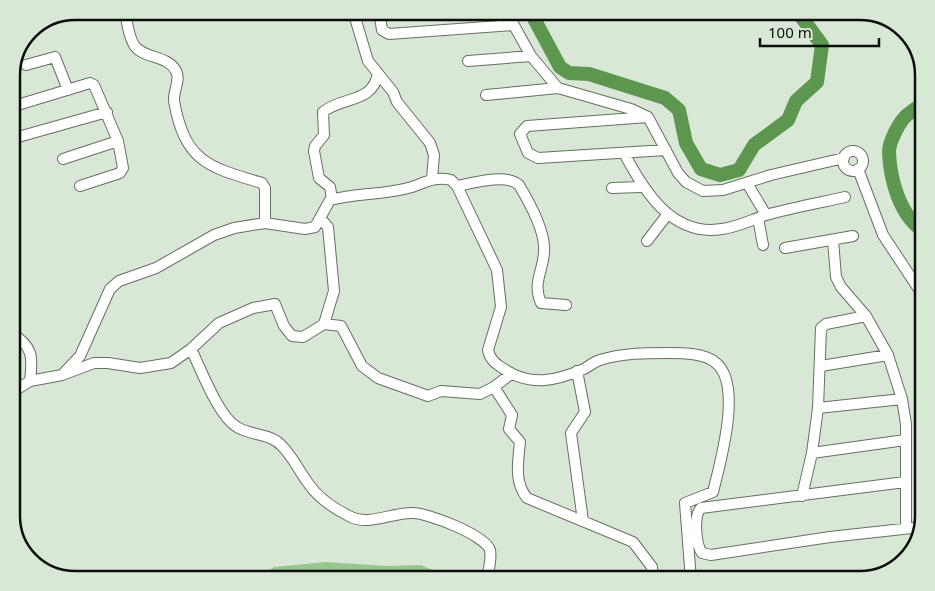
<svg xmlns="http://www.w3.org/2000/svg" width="935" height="591" viewBox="0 0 935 591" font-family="'Noto Sans',sans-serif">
<rect width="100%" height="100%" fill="#d9e7d6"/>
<path fill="#98c78d" d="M326 562 387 566 421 565 456 580H256L274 567Z"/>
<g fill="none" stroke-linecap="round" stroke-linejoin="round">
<path stroke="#5c964f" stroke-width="14" d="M530 11 560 67 569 73 589 74 665 98 679 110 686 143 701 169 720 175 739 170 754 145 788 120 796 101 817 82 822 45 797 11
M924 106C917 106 913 111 907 115 899 122 889 142 889 152 890 179 900 217 924 231"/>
<defs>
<path id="minor" d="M125 11C127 22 128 35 134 45 143 59 168 55 176 71 181 80 173 91 174 101 185 162 208 167 262 183L265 188V223
M353 11 368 61 393 92 397 102 430 143 434 155 432 179
M379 11 382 30 389 34 513 25
M506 11 531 56 558 88 631 109 648 117 678 173 686 182 703 191 723 190 771 175 844 158
M468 61 531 56
M26 65 55 57 68 90
M486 95 558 88
M11 107 90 83 94 85 118 141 123 168 120 173 80 186
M648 117 527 126 520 134 528 153 538 158 666 150
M11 139 107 112
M843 161a10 10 0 1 1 20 0a10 10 0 1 1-20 0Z
M624 153C644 191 672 237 722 229 738 227 751 220 766 215 792 208 818 203 845 197
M63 159 118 141
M858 169 883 235 924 297
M747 183 766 215
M457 186C472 183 507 173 519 185 528 200 543 228 544 246 546 268 531 281 541 303L566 305
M612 188 641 187
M332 199 330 187 319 178 314 151 315 146 324 135 323 112C342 96 373 104 378 73
M758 218 763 245
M321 219 328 227 334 291 324 324
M833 240 836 277 841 287 866 316 888 355 902 399 906 424V528
M647 241 667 215
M785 248 853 236
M11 333C33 346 33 357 30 381L11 393
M191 349C201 369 218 416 237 427 251 436 271 433 282 446 293 457 299 471 308 483 318 498 333 508 349 516 369 527 392 512 413 513 428 513 485 535 490 550 492 559 488 571 487 580
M821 366 888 355
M577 371 585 412 571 433 583 521
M62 375 80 356 110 289 119 281 156 268 214 235 234 228 265 223 305 229 315 227 330 200C357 193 385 195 412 187 426 182 436 176 451 180L457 186 497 270 501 307 488 350C490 360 496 364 504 369 531 387 555 381 584 369 589 366 594 362 600 360 622 353 646 353 668 353 683 353 705 353 716 363 743 385 720 463 713 492L685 503 691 580
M30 381 62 375 94 363H108L140 368 171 363 191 349 219 323 253 308 275 304 284 326 292 336 303 337 324 324 341 326 362 366 378 378 428 396 441 391 480 394 494 387 511 374
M494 387 512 415 509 429 520 442C518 462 514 482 527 498L633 542 652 567 653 580
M818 408 902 399
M812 453 905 440
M905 482 701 508C693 516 696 545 702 553L711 555 830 537 921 527
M802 496 812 453 818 408 821 328 826 324 866 316"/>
</defs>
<use href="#minor" stroke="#647061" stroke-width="12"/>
<use href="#minor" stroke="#fff" stroke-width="10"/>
</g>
<path d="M0 0H935V591H0ZM75 20H860A55 55 0 0 1 915 75V516A55 55 0 0 1 860 571H75A55 55 0 0 1 20 516V75A55 55 0 0 1 75 20Z" fill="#d9e7d6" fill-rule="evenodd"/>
<path fill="none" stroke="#0a0f09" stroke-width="2.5" d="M75 20H860A55 55 0 0 1 915 75V516A55 55 0 0 1 860 571H75A55 55 0 0 1 20 516V75A55 55 0 0 1 75 20Z"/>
<path d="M760 38v8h119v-8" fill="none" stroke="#0a0f09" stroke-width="2.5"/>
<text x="768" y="38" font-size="15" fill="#0a0f09" stroke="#d9e7d6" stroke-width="4" paint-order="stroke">100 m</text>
</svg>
